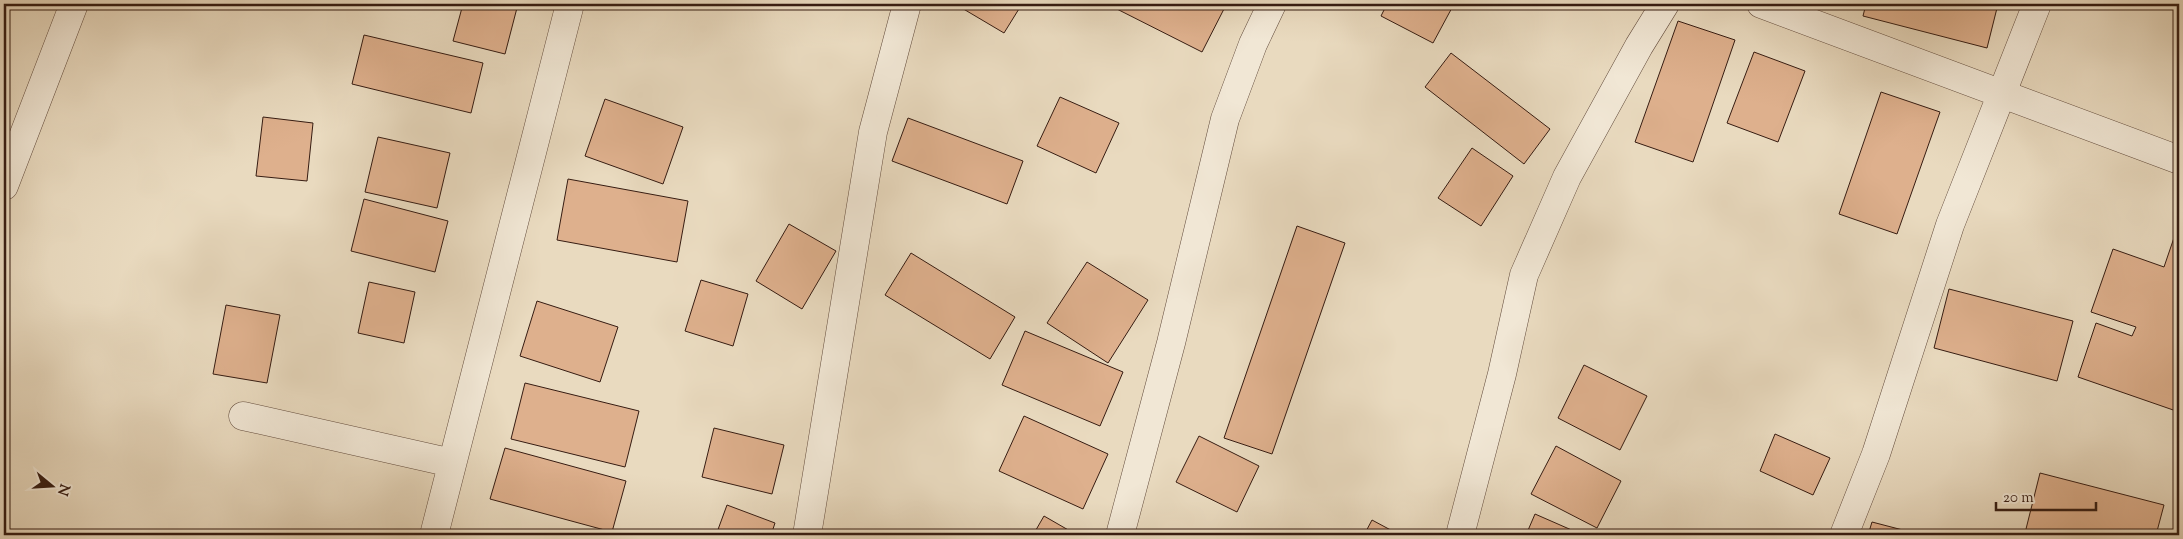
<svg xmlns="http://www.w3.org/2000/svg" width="2183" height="539" viewBox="0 0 2183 539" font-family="'Sorts Mill Goudy',serif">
<rect width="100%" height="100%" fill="#e9dabf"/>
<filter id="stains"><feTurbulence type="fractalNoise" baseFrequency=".004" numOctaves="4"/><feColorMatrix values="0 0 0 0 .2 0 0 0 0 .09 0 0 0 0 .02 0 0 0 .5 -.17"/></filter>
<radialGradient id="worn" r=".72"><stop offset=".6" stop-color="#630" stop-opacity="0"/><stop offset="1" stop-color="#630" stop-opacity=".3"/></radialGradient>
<path fill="#deb08d" stroke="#361c12" d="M463 4H518L505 54 453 41Z
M955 4H1022L1004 33Z
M1107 4H1224L1226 5 1202 52Z
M1387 4H1454L1433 43 1381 16Z
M1866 4H1998L1987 48 1863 16Z
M1678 21 1735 40 1693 162 1635 142Z
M364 35 483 63 471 113 352 84Z
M1754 52 1805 71 1778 142 1727 123Z
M1451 53 1550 129 1524 164 1425 87Z
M1881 92 1940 112 1897 234 1839 214Z
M1060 97 1119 123 1096 173 1037 146Z
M605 99 683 127 663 184 585 156Z
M263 117 313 123 307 181 256 176Z
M908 118 1023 161 1007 204 892 161Z
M378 137 450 153 437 208 365 192Z
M1472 148 1513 176 1481 226 1438 198Z
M568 179 688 201 677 262 557 240Z
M364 199 448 221 435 272 351 251Z
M789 224 836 251 802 309 756 281Z
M1297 226 1345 243 1272 454 1224 438Z
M2178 226 2179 227V412L2078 377 2096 323 2132 336 2136 327 2091 312 2113 249 2164 267Z
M911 253 1015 317 990 359 885 295Z
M1087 262 1148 300 1108 363 1047 323Z
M701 280 748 294 733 346 685 331Z
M369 282 415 292 404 343 358 333Z
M1949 289 2073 321 2057 381 1934 348Z
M537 301 618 327 600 382 520 356Z
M226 305 280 315 267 383 213 374Z
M1025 331 1123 372 1100 426 1002 385Z
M1584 365 1647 396 1620 450 1558 418Z
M525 383 639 411 625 467 511 439Z
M1024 416 1108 454 1083 509 999 471Z
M714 428 784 445 772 494 702 477Z
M1775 434 1830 458 1813 495 1760 471Z
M1199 436 1259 466 1237 512 1176 482Z
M1556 446 1621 481 1597 528 1531 494Z
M505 448 626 481 612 532 490 499Z
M2040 473 2164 505 2156 535H2034L2025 533Z
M727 505 775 523 771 535H716Z
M1535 514 1583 535H1526Z
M1044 516 1077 535H1033Z
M1372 520 1400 535H1364Z
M1872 522 1922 535H1868Z"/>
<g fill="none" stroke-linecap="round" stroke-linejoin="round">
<defs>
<path id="minor" d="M1761 4 2179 160
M4 186 74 4
M243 416 452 463
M434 535 570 4
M807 535 873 132 907 4
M1120 535 1171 343 1225 119 1253 44 1272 4
M1460 535 1502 374 1524 275 1567 177 1639 46 1665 4
M1844 535 1876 454 1950 225 2037 4"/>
</defs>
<use href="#minor" stroke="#634c3d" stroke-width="29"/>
<use href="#minor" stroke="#f1e7d5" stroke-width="28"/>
</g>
<rect width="2183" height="539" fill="none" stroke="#e9dabf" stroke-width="20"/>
<rect x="5" y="5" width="2173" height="529" fill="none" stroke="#361c12" stroke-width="2.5"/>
<rect x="10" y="10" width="2163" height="519" fill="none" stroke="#361c12"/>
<g transform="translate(52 486) rotate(108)" stroke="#f1e7d5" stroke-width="4" paint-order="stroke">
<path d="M0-4L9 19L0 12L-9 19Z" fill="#361c12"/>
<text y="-8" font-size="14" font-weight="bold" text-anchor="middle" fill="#361c12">N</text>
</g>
<path d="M1996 502v8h100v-8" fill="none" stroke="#361c12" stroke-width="2.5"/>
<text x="2003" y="502" font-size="15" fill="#361c12" stroke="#f1e7d5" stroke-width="4" paint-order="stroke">20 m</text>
<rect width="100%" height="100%" filter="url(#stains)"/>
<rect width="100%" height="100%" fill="url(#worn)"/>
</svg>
